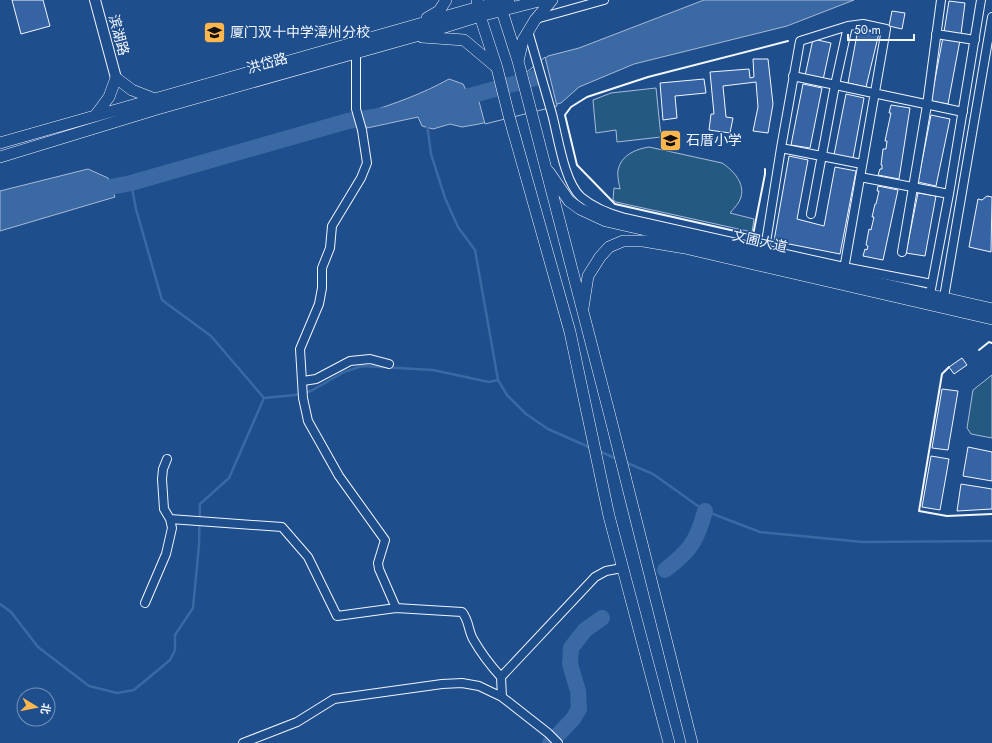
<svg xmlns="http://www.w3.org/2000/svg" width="992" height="743" viewBox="0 0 992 743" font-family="Jost,'Noto Sans SC',sans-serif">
<rect width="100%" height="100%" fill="#1f4e8c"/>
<path fill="#245a82" stroke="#a8bbd7" d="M656 88 661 137 617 142 616 130 596 133 593 100 611 93Z
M649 147 722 163C733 170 745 183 741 197 739 204 734 208 730 213L754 219 752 232 616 202 613 200 614 188 620 189C619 183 617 176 618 170 621 155 636 149 649 147Z
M992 375V438L971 434 967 428 973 390Z"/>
<path fill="#3b69a3" stroke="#a8bbd7" d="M704 0H854L787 26 634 64 579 87 561 103 479 124 462 127 450 124 433 129 422 126 418 117 367 128 365 113C394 104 422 94 449 79L463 84 470 98 509 88 548 56 579 48Z
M88 169 108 178 115 197 0 231V191Z"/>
<path fill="#1f4e8c" stroke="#a8bbd7" d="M545 57 557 106 485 124 477 94 509 87Z"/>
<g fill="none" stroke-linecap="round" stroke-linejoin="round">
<path stroke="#3b69a3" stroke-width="2.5" d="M427 124 431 154 445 198 458 227 475 250 498 380 507 395 526 414 548 429 591 448
M131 183 136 209 162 300 211 336 264 398
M599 451 617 459
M625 462 653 474 705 511 760 532 863 542 992 541
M0 604 11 612 38 647 89 686 117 693 134 690 170 660 175 650V635L193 608 199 545 200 504 229 478 264 398 295 395 311 391 344 372 362 366 433 370 489 382 498 380"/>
<path stroke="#3b69a3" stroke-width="16" d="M448 102 535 78
M91 191 131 183 348 121 386 115
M665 570C690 551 697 541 705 511
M550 743 573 719 579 709 578 691 570 664 571 648 585 630 602 618"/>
</g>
<path fill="#3563a3" stroke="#f2f6ff" d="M12 0H43L50 26 21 34Z
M949 1 965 3 961 34 944 32Z
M892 11 905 13 902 29 889 26Z
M858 29 879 33 866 87 848 83Z
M943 37 960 40 948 104 931 101Z
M813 39 831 43 823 80 805 76Z
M753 59H768L773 104 768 133 753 131 758 107 756 82 723 86 726 117 733 118 730 133 709 130 711 114H714L710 72 749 69 750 78 754 77Z
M704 79 706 93 675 96 677 118 663 120 660 83Z
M803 84 822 88 810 148 791 145Z
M846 94 864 98 853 158 834 155Z
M891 105 910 108 899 179 878 175 880 169H882V165H881L883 149H886L887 141H885L891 113H889Z
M931 115 950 119 936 186 918 182Z
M789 156 808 160 797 219 824 226 835 167 856 171 840 254 774 241Z
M878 186 898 190 883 260 863 256 865 249 867 250 868 246 866 245 869 229 871 230 874 217H872L875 204H876L879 191H877Z
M918 193 936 196 925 256 906 253Z
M987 196 992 197 991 252 969 247 978 199 982 200Z
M962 358 967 365 954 374 949 367Z
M942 389 958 391 948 450 932 448Z
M968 447 992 452V481L963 476Z
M931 456 949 459 940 510 922 507Z
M961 484 992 489V509L957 511Z"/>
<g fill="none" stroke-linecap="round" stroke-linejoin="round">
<defs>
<path id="minor" d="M536 19 604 0
M528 31C536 59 544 86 552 114 558 136 564 182 581 197 594 208 610 214 625 218L844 267 932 284
M936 34 975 40
M356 53V109L362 130 367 163 361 178 332 226 330 248 322 268V288L319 304 300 349 303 398 308 421 339 476 385 540 378 563 379 569 396 608
M793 76 963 112
M781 148 862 164
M860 177 949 194
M811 214 835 85 848 26
M902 252 927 105 941 0
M763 261 781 148 800 41 848 26 863 24 886 29 843 275
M931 289 949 194 981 0
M943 303 992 17
M303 381 316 379 350 361 370 359 389 364
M170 519 282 527 308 557 337 616 396 608 462 612C469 620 468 630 473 639 481 653 490 665 501 677
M145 603 166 554 172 528 170 519 164 509 162 479 163 469 167 459
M502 697 501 677 595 577 606 571 622 568
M243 743 297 722 334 699 442 684 462 683 479 686 502 697 548 733 558 743"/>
<path id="tertiary" d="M95 0 116 78"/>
<path id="secondary" d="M477 0 480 16 497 68 509 116 570 332 609 516 669 743
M500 0 502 11 518 61 610 416 692 743
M427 18 439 11 446 0
M422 37 464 40 495 66
M518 61 523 40 535 20 552 0
M95 116 109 97 116 78 132 90 155 99
M0 143 479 7 509 0
M0 157 157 109 416 36 480 16 543 0
M549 172 569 201 580 209 606 221 992 309
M583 308 588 276 600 257 609 247 623 241H643L685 248 992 319"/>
</defs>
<use href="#minor" stroke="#f2f6ff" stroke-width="10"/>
<use href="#tertiary" stroke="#f2f6ff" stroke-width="12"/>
<use href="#secondary" stroke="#f2f6ff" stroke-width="12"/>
<use href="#minor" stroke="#1f4e8c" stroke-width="8"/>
<use href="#tertiary" stroke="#1f4e8c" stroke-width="10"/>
<use href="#secondary" stroke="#1f4e8c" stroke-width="11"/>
<path stroke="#f2f6ff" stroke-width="2" d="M765 169V174L753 235 615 204 577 165 565 115 571 107 587 97 648 77 788 41
M979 350 989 342 992 343
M949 367 942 374 919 511 947 516 992 514"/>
</g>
<defs>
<symbol id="school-square" viewBox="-11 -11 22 22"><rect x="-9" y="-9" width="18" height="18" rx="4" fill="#ffb74d" stroke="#1f4e8c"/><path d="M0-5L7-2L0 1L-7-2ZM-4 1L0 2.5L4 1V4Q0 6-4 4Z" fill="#111"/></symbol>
</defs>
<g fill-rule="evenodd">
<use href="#school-square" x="202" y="20" width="25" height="25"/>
<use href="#school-square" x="658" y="128" width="25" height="25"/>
</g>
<g text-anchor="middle" stroke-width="3" stroke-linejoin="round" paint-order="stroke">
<g font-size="14" fill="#f2f6ff" stroke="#1f4e8c" text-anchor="start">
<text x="230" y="37">厦门双十中学漳州分校</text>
<text x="686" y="145">石厝小学</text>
</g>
<g font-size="14" fill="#f2f6ff" stroke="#1f4e8c">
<text transform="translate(119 35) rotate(75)" y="5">滨湖路</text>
<text transform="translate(267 63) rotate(-16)" y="5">洪岱路</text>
<text transform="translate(760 241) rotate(13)" y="5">文圃大道</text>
</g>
</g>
<g transform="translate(36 707) rotate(100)"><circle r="19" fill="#1f4e8c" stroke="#7391ba"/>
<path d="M0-3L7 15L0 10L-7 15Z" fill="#ffb74d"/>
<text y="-6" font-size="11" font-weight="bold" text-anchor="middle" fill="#f2f6ff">北</text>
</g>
<path d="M848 34v6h66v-6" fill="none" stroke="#f2f6ff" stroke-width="2"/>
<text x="854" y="34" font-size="12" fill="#f2f6ff" stroke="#1f4e8c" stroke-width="3" paint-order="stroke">50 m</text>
</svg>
